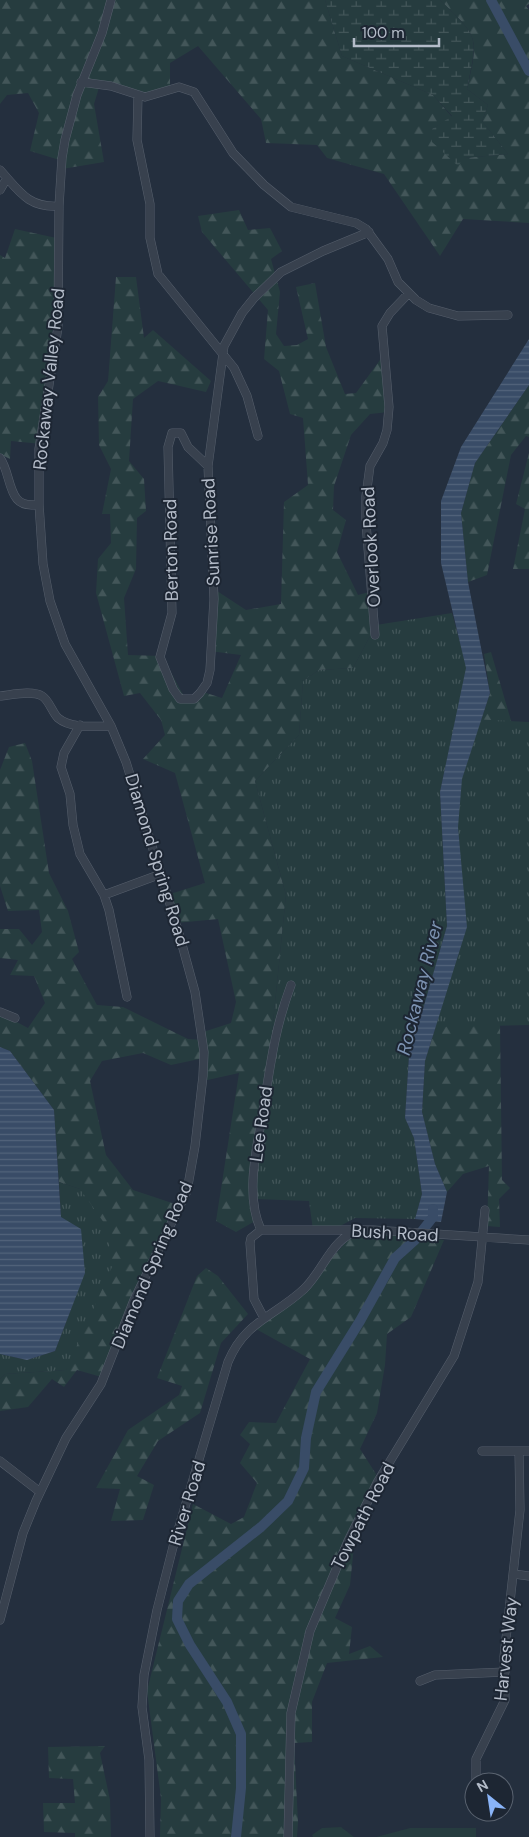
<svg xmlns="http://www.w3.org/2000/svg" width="529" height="1837" viewBox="0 0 529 1837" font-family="'DM Sans',sans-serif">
<defs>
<pattern id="forest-firs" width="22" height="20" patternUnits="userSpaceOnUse" patternTransform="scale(1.25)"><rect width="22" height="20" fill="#263c3f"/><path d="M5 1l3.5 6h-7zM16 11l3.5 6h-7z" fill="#435659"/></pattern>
<pattern id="wetland-marsh" width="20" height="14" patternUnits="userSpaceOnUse" patternTransform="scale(1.25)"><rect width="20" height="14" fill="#263c3f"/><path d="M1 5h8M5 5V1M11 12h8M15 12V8" fill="none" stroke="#435659"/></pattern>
<pattern id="park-tufts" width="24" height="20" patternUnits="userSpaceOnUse" patternTransform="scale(1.25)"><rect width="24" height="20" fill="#263c3f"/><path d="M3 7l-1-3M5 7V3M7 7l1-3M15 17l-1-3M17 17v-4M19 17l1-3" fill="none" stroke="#435659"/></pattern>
<pattern id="water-rules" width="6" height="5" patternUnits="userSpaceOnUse" patternTransform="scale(1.25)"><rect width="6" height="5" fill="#394c67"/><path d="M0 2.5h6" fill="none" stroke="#53647b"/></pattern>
</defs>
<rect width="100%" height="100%" fill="#242f3e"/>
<path fill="#263c3f" d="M341 1827 354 1837H313L312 1835 322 1828Z
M410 1828H476V1837H376Z"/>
<path fill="url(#forest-firs)" d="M0 0H325L342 56 433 95 452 117 432 129 464 158 508 154 482 121 488 105 467 89C479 36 479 38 440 0H529V4L526 6 529 10V223L463 219 440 256 384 174 327 158 317 145 266 143 261 119 198 46 170 63V88L148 98 101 81 94 104 104 162 62 169 63 161 30 151 39 113 28 93 7 95 0 104Z
M239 210 248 230 270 228 282 251 271 259 280 292 276 334 284 346 297 345 308 339 296 287 315 283 326 347 345 394 356 393 385 353 389 412 370 414 351 435 334 486 333 510 346 520 337 552 358 595 373 591 376 625 353 668 319 670 303 681 299 735 255 781 286 895 255 1199 257 1220 236 1232 216 1221 239 1073 203 1081 204 1058 171 1065 143 1053 102 1061 90 1081 106 1155 133 1190 181 1206 105 1378 77 1370 64 1387 52 1379 28 1407 0 1411V1379L5 1374 66 1370 80 1189 59 1182 54 1110 10 1051 0 1047V1013L28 1028 45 1003 34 976 10 975 18 960 0 958V929H19L32 945 42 932 39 910 8 911 0 886V770L9 747 25 743 32 761 49 873 68 911 79 952 72 959 97 1005 123 1007 188 1039 204 1040 203 1032 231 1023 236 1002 218 919 176 923 167 895 205 883 175 773 143 759 165 735 161 720 140 693 124 696 96 593 98 559 111 543 110 514H102L111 469 99 445 98 397 108 381 116 277H136L144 338 153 330 211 381 206 392 158 381 133 399 129 461 144 479 146 511 137 518 136 569 124 598 128 655 162 656 187 702 203 692 222 698 241 655 209 651 214 589 246 610 281 604 284 502 308 485 303 418 290 414 279 371 264 359 268 310 202 232 198 216Z
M15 229 61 239 42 444 11 441 10 459 0 454V255L5 258Z
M529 385V437L526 436 511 455 487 575 468 582 461 513 475 463Z
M529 453V569H513L525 509 516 504Z
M491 652 512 724 529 723 500 1025 502 1180 510 1188 499 1199 500 1227 487 1226 489 1166 463 1174 447 1192 435 1164 422 1112 425 1061 467 927 462 779 490 693 484 654Z
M360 1234H392L444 1240 411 1317 387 1334 385 1365 377 1413 360 1449 376 1474 354 1546 350 1585 335 1618 352 1627 349 1654 370 1646 383 1657 327 1663 312 1702V1742L294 1743 298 1822 297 1837H160L161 1798 147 1691 193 1504 231 1524 244 1517 257 1483 240 1463 250 1444 240 1435 249 1422 276 1423 310 1359 256 1329 285 1309 349 1239Z
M206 1268 218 1276 248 1314 221 1343 200 1413 158 1441 137 1476 154 1485 143 1520 111 1521 120 1489 96 1488 128 1430 179 1395 182 1386 157 1378 197 1276Z
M105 1746 100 1753 110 1800 111 1837H75V1833L44 1832 43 1803H75L73 1779 49 1778 48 1747Z"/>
<path fill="url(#wetland-marsh)" d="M325 0H440C480 39 478 36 467 89L488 105 482 121 508 154 464 158 458 166 432 142V129L452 116 433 95 342 56Z"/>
<path fill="url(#park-tufts)" d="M452 613 467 668 440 792 447 926 423 1010 408 1020H418L410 1040 405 1118 414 1138 422 1194 415 1219 355 1218 331 1231 313 1230 309 1201 255 1199 286 895 255 781 299 735 303 681 319 670 353 668 376 625Z
M472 719 529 722V1025L429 1027 450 955 451 824Z
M59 1182 80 1189 107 1227 112 1267 66 1370 5 1374 0 1379V1354L27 1360 55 1351 85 1273 61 1217Z"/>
<path fill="url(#water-rules)" d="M529 339V385L475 463 461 513 468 582 490 693 462 779 458 827 467 927 425 1061 422 1112 435 1164 447 1192 441 1222 415 1219 422 1194 414 1138 405 1118 410 1040 418 1020 407 1021 423 1009 447 926 440 792 466 668 441 563V501L461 447Z
M0 1047 10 1051 54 1110 61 1217 81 1229 85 1273 55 1351 27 1360 0 1354Z"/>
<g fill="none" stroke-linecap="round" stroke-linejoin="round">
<path stroke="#394c67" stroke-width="10" d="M491 0 529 71
M236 1837 241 1788V1734L227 1702 190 1645 177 1619 178 1601 189 1584 261 1527 288 1501 304 1468 306 1438 316 1392 360 1321 395 1258 415 1240 433 1217V1209"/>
<defs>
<path id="minor" d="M81 82 111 86 145 97 179 87 194 92 233 153 264 185 291 207 356 223 366 229 388 259 398 282 416 300 429 308 458 316 508 315
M138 95 137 140 150 204V238L158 274 234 368 247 396 258 436
M0 170C19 191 28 208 59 206
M0 190 7 178
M0 458C13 476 6 511 39 504
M208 466 188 447 181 433H172L168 447 172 613 160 657 173 689 180 699H194L200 693 207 683 210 670 214 599 208 466 224 346 242 313 254 298 281 272 323 251 369 232
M375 635 366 523V496L370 466 383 443 387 430 389 407 382 326 390 313 408 294
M0 696C11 695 32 690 42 696 49 700 52 712 58 718 71 729 95 726 111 726
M80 725 64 753 61 767 70 794 73 825 80 854 104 895 109 910 127 997
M104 895 161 874
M0 1012 15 1018
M261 1230H373L529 1240
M261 1230C244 1194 258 1143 264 1105 271 1061 275 1028 291 985
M261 1230 251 1238 250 1243 254 1299 264 1318
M482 1451H529
M0 1461 40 1492
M514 1574 529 1576
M0 1620 23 1533 36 1501 66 1438 101 1384 134 1300 187 1191 195 1146 203 1076 204 1052 195 992 178 930 126 762 111 726 65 644 50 601 43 564 39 504V449L58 327 59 206 62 158 65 140 77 95 102 33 111 0
M420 1681 435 1675 505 1672
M476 1782V1759L505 1700 504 1657 520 1510 519 1451
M150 1837 149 1760 142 1707 144 1675 157 1610 173 1547 228 1362C245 1321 274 1317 304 1289 324 1270 332 1236 361 1230
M288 1837 291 1713 310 1631 348 1541 378 1481 454 1356 478 1282 485 1210"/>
</defs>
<use href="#minor" stroke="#565f6c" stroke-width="9"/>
<use href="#minor" stroke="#38414e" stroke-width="8"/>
</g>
<g text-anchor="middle" stroke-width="4" stroke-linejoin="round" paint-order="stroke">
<g font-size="18" fill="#b4bcc9" stroke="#1d2633">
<text transform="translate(49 379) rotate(-84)" y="6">Rockaway Valley Road</text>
<text transform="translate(211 532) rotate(-93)" y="6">Sunrise Road</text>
<text transform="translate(371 547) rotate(-93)" y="6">Overlook Road</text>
<text transform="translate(171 550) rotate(-91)" y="6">Berton Road</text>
<text transform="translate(157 860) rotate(73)" y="6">Diamond Spring Road</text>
<text transform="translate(261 1124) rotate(-82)" y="6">Lee Road</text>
<text transform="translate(395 1233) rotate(3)" y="6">Bush Road</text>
<text transform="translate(152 1265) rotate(-67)" y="6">Diamond Spring Road</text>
<text transform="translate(187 1503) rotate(-73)" y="6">River Road</text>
<text transform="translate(363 1516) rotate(-63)" y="6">Towpath Road</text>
<text transform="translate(506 1649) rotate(-84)" y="6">Harvest Way</text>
</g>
<g font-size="19" font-style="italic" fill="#7c92b1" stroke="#1d2633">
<text transform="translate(419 988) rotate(-76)" y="7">Rockaway River</text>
</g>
</g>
<g transform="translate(489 1797) rotate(330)"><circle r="24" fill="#1d2633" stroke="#59626f"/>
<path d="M0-4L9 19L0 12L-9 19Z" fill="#8ab4f8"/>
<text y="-8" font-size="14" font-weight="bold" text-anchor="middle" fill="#b4bcc9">N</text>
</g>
<path d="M354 38v8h85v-8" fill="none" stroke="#b4bcc9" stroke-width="2.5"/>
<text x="362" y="38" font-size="15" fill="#b4bcc9" stroke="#1d2633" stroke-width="4" paint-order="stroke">100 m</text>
</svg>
